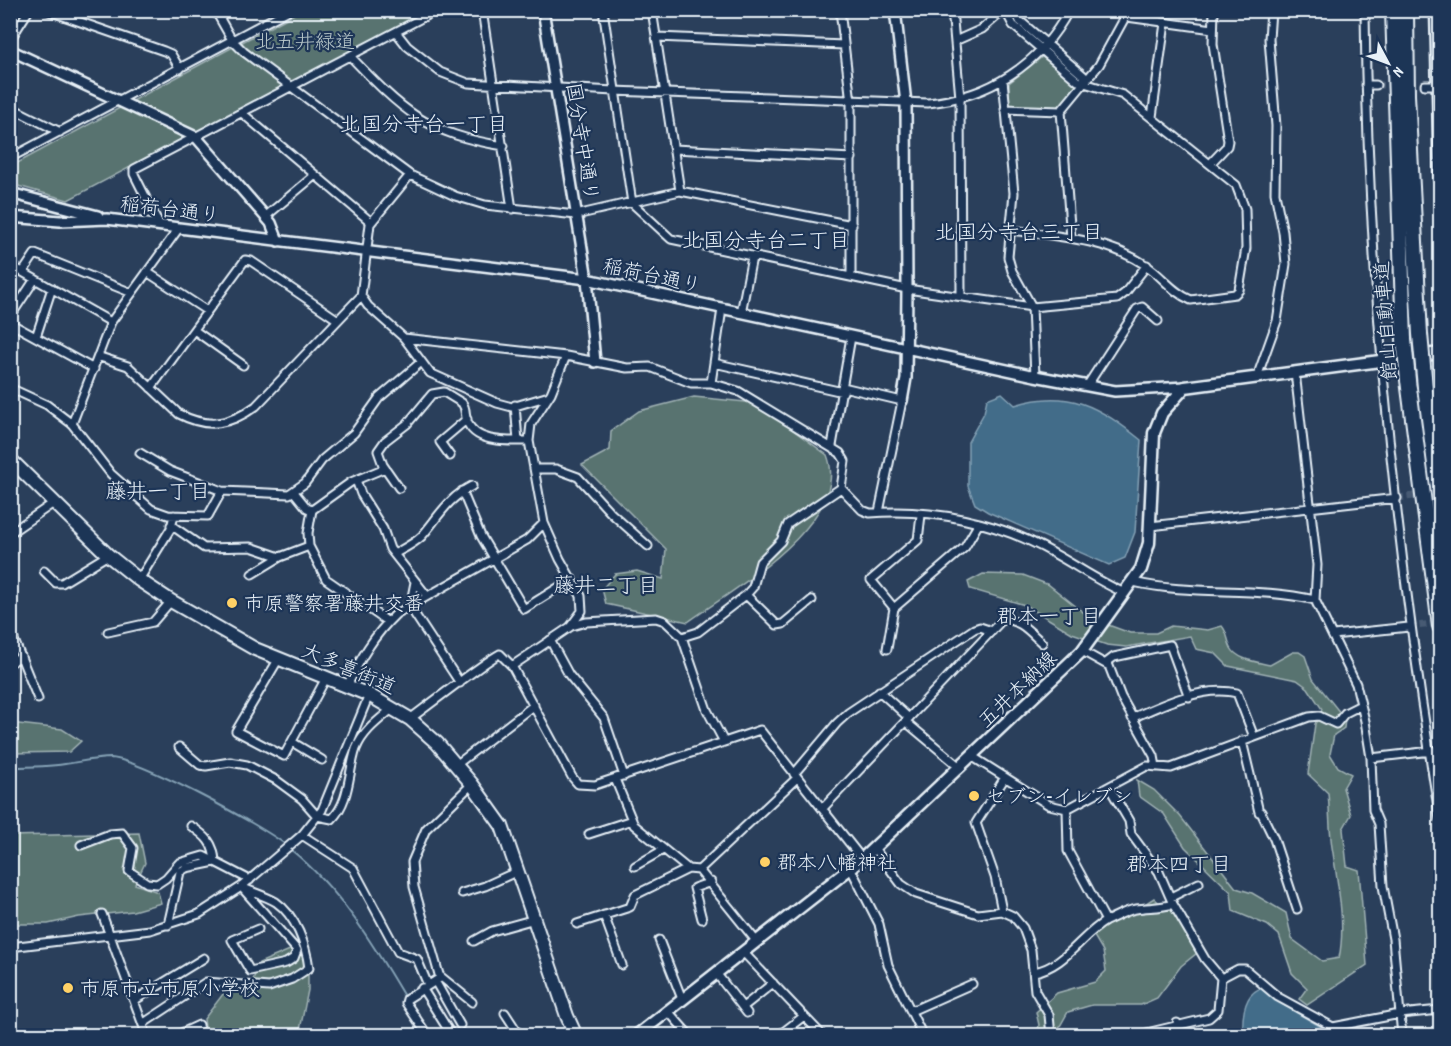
<svg xmlns="http://www.w3.org/2000/svg" width="1451" height="1046" viewBox="0 0 1451 1046" font-family="Dekko,'Klee One',sans-serif">
<rect width="100%" height="100%" fill="#2a3f5b"/>
<filter id="ink" filterUnits="userSpaceOnUse"><feTurbulence type="fractalNoise" baseFrequency=".0167" numOctaves="2"/><feDisplacementMap in="SourceGraphic" scale="12" xChannelSelector="R" yChannelSelector="G"/><feConvolveMatrix kernelMatrix="1 2 1 2 8 2 1 2 1" color-interpolation-filters="sRGB"/></filter>
<g filter="url(#ink)">
<path fill="#587370" stroke="#a0b2b4" stroke-width="1.5" d="M300 11H426L68 200 11 184 10 167Z
M1042 57 1078 84 1077 87 1059 108 1011 107 1009 105V83Z
M694 397 756 403 827 455C853 521 732 590 688 622L606 604 602 589 615 574 637 571 663 579 666 549 582 465 610 450 611 431 639 411Z
M983 574 1023 575 1049 585 1092 619 1130 633H1156L1171 626 1208 630 1222 626C1228 633 1227 640 1231 648 1237 660 1258 662 1270 665L1293 652H1299L1305 656 1313 679 1345 719 1344 728 1334 735 1330 754 1338 767 1351 774 1343 788 1351 815 1343 829 1347 866 1359 870 1367 965 1307 1005 1299 999 1307 988 1292 973 1279 935 1267 925 1233 911 1231 892 1185 847 1164 814 1139 796 1137 780 1154 790 1180 816 1236 888 1252 893 1286 913 1292 939 1322 961 1339 958C1346 925 1338 886 1333 853 1329 833 1330 813 1328 793L1308 774 1315 724 1322 709 1308 688 1297 680 1228 666 1215 653 1196 649 1190 636 1126 647 1107 645 1072 633 1025 605 970 589 968 582Z
M10 723 62 729 81 741 69 752 11 753Z
M139 833 145 863 135 884 158 892 161 903 133 911 79 917 48 924H12L10 836Z
M1154 898 1167 910H1173L1197 953 1181 966 1157 998 1141 1005H1092L1068 1012 1055 1035H1037L1039 1025 1036 1012 1057 993 1095 982 1106 971 1103 951 1094 936 1097 929 1131 913Z
M297 947 308 964V990L299 1035H206L204 1019 223 994 252 983 259 963Z"/>
<path fill="#426c89" stroke="#84a1b5" stroke-width="1.5" d="M1002 393 1015 405C1069 388 1099 407 1141 440L1135 532 1125 558 1109 565 988 512 975 504 968 486V442L984 413 987 399Z
M1262 988 1280 1003 1323 1028 1325 1035 1243 1036C1242 1019 1243 993 1262 988Z"/>
<g fill="none" stroke-linecap="round" stroke-linejoin="round">
<path stroke="#84a1b5" stroke-width="2" d="M10 767C29 767 47 767 65 764 80 762 96 758 111 758 140 760 261 825 286 845
M290 849C340 889 373 944 405 998"/>
<path stroke="#465a73" stroke-width="7" stroke-dasharray="7 3.5" stroke-linecap="butt" d="M1376 85H1395
M1397 498 1424 495
M1409 627 1439 623"/>
<defs>
<path id="minor" d="M46 10 164 51 171 54 180 69
M215 10 232 40 244 52 410 175 455 196 485 205 576 215 680 191 852 225
M482 10 512 209
M603 10 632 203 671 239 907 289 1032 307 1117 299 1125 293 1147 265
M652 10 680 191
M840 10 851 102V277
M952 10 960 98 961 296
M1005 10 1013 25 1078 81 1123 95 1236 185 1245 209 1246 248 1239 290 1235 294 1191 300C1173 293 1162 276 1147 266 1108 239 1056 236 1011 230
M1015 10 1020 21 1084 76 1085 83
M1365 10C1367 281 1396 552 1440 819
M1127 17 1213 29
M396 32 407 46 440 72 468 83 614 91 928 103C989 97 1040 65 1069 10
M657 37 844 45
M10 40 29 10
M955 41 982 29 1004 10
M350 56C403 111 426 134 504 146
M1003 80 1014 193 1008 257 1012 271 1032 307 1035 376
M1366 85H1376
M1425 85H1436
M10 107 60 132
M1005 109 1061 111
M242 113 371 222
M1152 117 1165 23
M674 149 852 158
M10 158 289 10
M1210 164 1227 146 1228 141 1213 44 1214 10
M265 217 314 176
M160 226 134 174V169L437 10
M1071 238 1061 111 1099 65 1129 10
M10 265 111 322
M23 272 35 254 132 293
M147 272 207 311
M361 296 368 306 404 338 430 373 497 403 512 407 549 396
M741 313 752 257
M10 317 35 279
M10 323 94 369
M194 330 243 365
M36 337 52 288
M404 338 566 356 627 368 650 367 691 383H711L738 391 840 453 845 461 841 488 788 524 781 541 760 562 753 587 746 595 698 632 682 637
M100 357 128 366 179 414C208 429 230 425 256 406L361 296 370 224 410 175
M714 363 843 392
M1295 372 1317 565 1315 600 1356 684 1365 721 1371 758 1373 810 1379 824 1383 886 1393 939 1402 1036
M1257 377 1277 321 1286 264 1283 232 1275 193 1276 126 1269 39 1271 10
M711 383 722 309
M1087 386 1137 309 1142 307 1158 321
M843 387 902 401 879 512
M10 388 47 405 72 424 111 474 151 509 168 515 208 516 222 491
M151 388 245 260 251 261 338 320
M515 405 518 441
M72 424 111 322 179 228
M832 446 851 337
M140 453 170 471 222 491 289 494 305 483 322 460 354 433 379 398 420 363
M450 456 440 442 467 419
M385 468 351 482 312 510 308 533 309 546 326 579 388 622
M535 469H556L578 477 611 513 648 546
M356 480 361 494 383 529 390 549 427 596
M399 488 383 465 378 451 385 441 407 424 432 394 444 392 462 403C467 409 464 414 467 421 475 444 509 441 529 441
M841 488 862 510 870 513C931 508 999 522 1053 553 1077 566 1099 582 1125 593
M462 491 481 536 524 609 572 579
M294 492 307 508 312 510
M171 525 204 548 251 547 280 557 309 546
M1150 526 1397 498
M10 533 55 502
M394 554C403 549 415 543 422 536 439 516 448 498 472 486
M44 571 56 583H62L108 555
M252 574 280 557
M139 580 171 528 174 515
M415 582 410 607 460 683
M1133 582C1193 596 1255 586 1315 600
M746 595 777 625 783 624 812 600
M894 608 871 580 918 540 921 515
M572 626 586 622 656 618 665 621 682 637 707 710 723 740
M10 630 38 699
M108 632 153 622 171 601
M1333 635 1409 627
M550 640 569 675 604 718 624 776
M887 649 894 608 965 547 979 523
M1082 651 1109 666 1121 697 1154 756 1156 767
M278 660 236 731 284 756 326 678
M10 663 21 656
M1106 663 1114 657 1170 645 1189 697
M512 666 570 627 582 611 581 596 560 559 544 523 529 441 531 424 551 393 566 356
M347 686C360 659 374 635 396 614L527 540 544 523
M879 691 909 718
M1132 718C1163 704 1204 685 1237 693L1254 737
M410 719C422 710 494 655 500 654L512 666 572 777 578 784 595 785 760 730 862 859
M906 722 961 768
M1242 741 1259 812
M292 742 322 760
M179 747 200 765 206 766 230 762 247 765 276 780 302 799 317 816 332 819C350 801 348 773 356 749 363 731 379 720 393 708
M973 757 1049 805 1067 809 1147 766 1171 768 1309 717 1319 716 1336 724 1345 713 1361 705
M1371 758 1440 750
M456 765 534 705
M794 774 837 723 848 713 974 629 980 627 992 631
M615 779 634 825 688 869 699 870 757 942
M1109 787 1129 821 1131 834 1159 872 1173 904 1205 959 1221 978 1218 1010 1209 1018 1134 1036
M824 807 1002 620C1019 618 1030 632 1042 643
M1067 809 1068 851 1106 921
M1261 812 1274 839 1297 909
M589 834 632 820
M302 835 353 868 398 952 417 959 428 985
M81 845 110 834 122 833 133 848 129 871 147 883 157 884 166 878 179 863 203 856 215 862C214 843 206 836 191 826
M874 848 901 884 916 894 978 914 1002 911 1013 916 1023 928 1031 950 1035 991 1049 1015 1051 1036
M635 866 663 850
M850 867 879 924 888 965 923 1036
M699 870 797 778
M243 889 297 950 294 958 286 963 250 971 232 940 258 929
M462 893 485 886 518 871
M1171 897 1199 883
M1002 911 995 877 976 823 1004 779
M102 914 147 1036
M604 915 622 965
M702 919 694 888 711 882
M577 924 630 907 635 895 688 869
M168 925 180 872 186 868 215 862 250 880
M659 940 682 999
M474 941 492 931 535 919
M10 947 150 930 199 914 241 887 302 835 322 810 369 695
M744 953 823 1036
M1034 972C1065 967 1081 935 1106 921 1115 917 1127 910 1136 909 1150 907 1161 908 1173 904
M716 973 747 1013
M440 976 472 1002
M1221 978 1238 969H1245L1278 997 1333 1027 1400 1014 1440 1010
M435 981 460 1025
M422 988 452 1036
M135 1000 204 958
M743 1007 773 983
M667 1010 690 1036
M911 1011 972 984
M505 1013 520 1036
M144 1023 206 982 269 987 292 979 309 968C306 945 296 916 276 902 266 896 252 892 241 887
M1177 1023V1036
M175 1036 199 1025
M428 1036 406 1003 407 999 440 978 414 887 412 862 426 829 472 784
M778 1036 804 1016"/>
<path id="tertiary" d="M543 10 587 279 595 362
M895 10 906 103 907 289 906 378 902 401
M10 50 196 137 271 223 278 241
M10 193 98 216
M10 217 60 221 107 219 587 279 1035 376 1115 391 1185 387"/>
<path id="primary" d="M1436 10 1440 181
M636 1036 862 859 1082 651 1141 569 1149 543 1154 433 1162 413 1185 387 1440 353"/>
<path id="trunk" d="M10 459 108 555 139 580 171 601 255 649 369 695 410 719 437 743 472 784 502 826 567 1016 576 1036"/>
<path id="motorway" d="M1393 10 1404 340
M1406 10 1407 95 1420 334
M1408 380 1440 626
M1425 387 1440 503"/>
</defs>
<use href="#minor" stroke="#e8f1f8" stroke-width="11"/>
<use href="#tertiary" stroke="#e8f1f8" stroke-width="14"/>
<use href="#primary" stroke="#e8f1f8" stroke-width="15"/>
<use href="#trunk" stroke="#e8f1f8" stroke-width="16"/>
<use href="#motorway" stroke="#e8f1f8" stroke-width="18"/>
<use href="#minor" stroke="#1d3557" stroke-width="7"/>
<use href="#tertiary" stroke="#1d3557" stroke-width="9"/>
<use href="#primary" stroke="#1d3557" stroke-width="10"/>
<use href="#trunk" stroke="#1d3557" stroke-width="12"/>
<use href="#motorway" stroke="#1d3557" stroke-width="14"/>
<defs>
<path id="motorway-bridge" d="M1420 334 1425 387
M1404 340 1408 380"/>
</defs>
<use href="#motorway-bridge" stroke="#e8f1f8" stroke-width="18" stroke-linecap="butt"/>
<use href="#motorway-bridge" stroke="#1d3557" stroke-width="14"/>
</g>
</g>
<g fill="#ffd166" stroke="#1d3557" stroke-width="2">
<circle cx="232" cy="603" r="6"/>
<circle cx="974" cy="796" r="6"/>
<circle cx="765" cy="862" r="6"/>
<circle cx="68" cy="988" r="6"/>
</g>
<g text-anchor="middle" stroke-width="4.5" stroke-linejoin="round" paint-order="stroke">
<g font-size="20" fill="#b6c5c8" stroke="#1d3557">
<text x="305" y="48">北五井緑道</text>
</g>
<g font-size="20" fill="#e8f1f8" stroke="#1d3557">
<text transform="translate(583 142) rotate(81)" y="7">国分寺中通り</text>
<text transform="translate(170 209) rotate(7)" y="7">稲荷台通り</text>
<text transform="translate(652 275) rotate(12)" y="7">稲荷台通り</text>
<text transform="translate(1385 321) rotate(-94)" y="7">館山自動車道</text>
<text transform="translate(349 668) rotate(23)" y="7">大多喜街道</text>
<text transform="translate(1017 689) rotate(-44)" y="7">五井本納線</text>
</g>
<g font-size="20" fill="#e8f1f8" stroke="#1d3557" text-anchor="start">
<text x="244" y="610">市原警察署藤井交番</text>
<text x="986" y="803">セブン-イレブン</text>
<text x="777" y="869">郡本八幡神社</text>
<text x="80" y="995">市原市立市原小学校</text>
</g>
<g font-size="21" fill="#e8f1f8" stroke="#1d3557">
<text x="424" y="131">北国分寺台一丁目</text>
<text x="1019" y="239">北国分寺台三丁目</text>
<text x="766" y="247">北国分寺台二丁目</text>
<text x="158" y="498">藤井一丁目</text>
<text x="606" y="592">藤井二丁目</text>
<text x="1049" y="623">郡本一丁目</text>
<text x="1179" y="871">郡本四丁目</text>
</g>
</g>
<rect width="1451" height="1046" fill="none" stroke="#1d3557" stroke-width="36"/>
<rect x="18" y="18" width="1415" height="1010" fill="none" stroke="#e8f1f8" stroke-width="2" filter="url(#ink)"/>
<g transform="translate(1388 63) rotate(131)" stroke="#1d3557" stroke-width="4.5" paint-order="stroke">
<path d="M0-4.5L10 22L0 15L-10 22Z" fill="#e8f1f8"/>
<text y="-9" font-size="16" font-weight="bold" text-anchor="middle" fill="#e8f1f8">N</text>
</g>
</svg>
